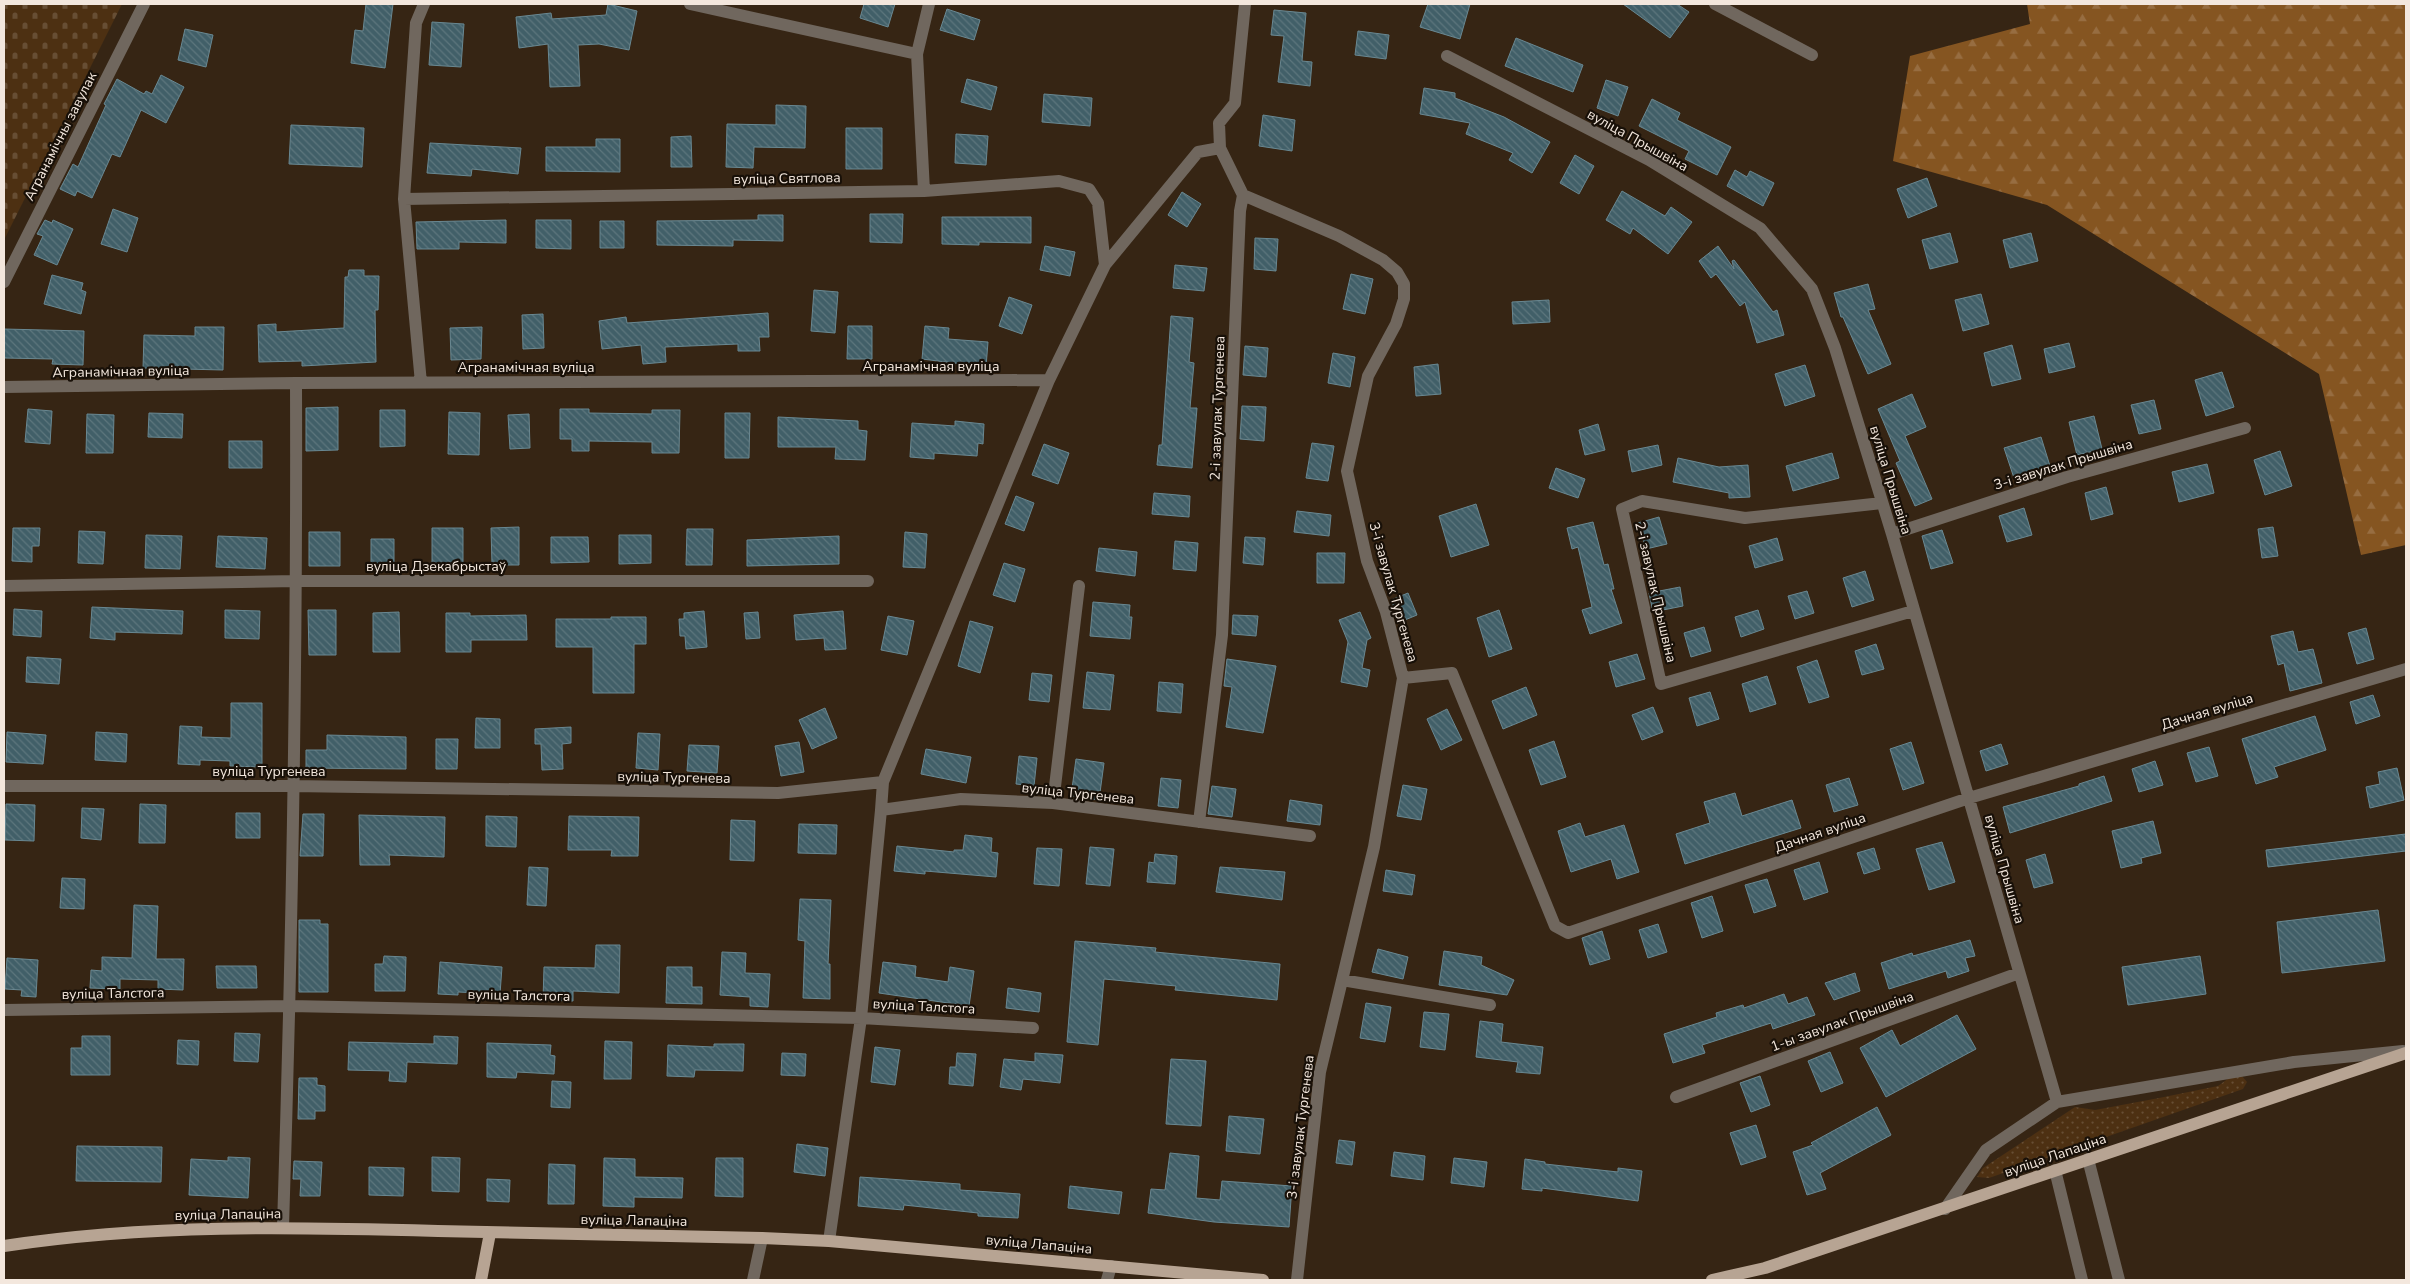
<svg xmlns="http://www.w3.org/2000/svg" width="2410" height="1284" viewBox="0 0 2410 1284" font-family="'Nunito Sans',sans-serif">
<defs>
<pattern id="grass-dots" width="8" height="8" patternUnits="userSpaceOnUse" patternTransform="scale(1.25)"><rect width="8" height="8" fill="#4d3012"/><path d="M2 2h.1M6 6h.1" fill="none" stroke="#674e34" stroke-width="1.8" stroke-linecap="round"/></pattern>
<pattern id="forest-firs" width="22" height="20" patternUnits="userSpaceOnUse" patternTransform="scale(1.25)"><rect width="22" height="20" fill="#855521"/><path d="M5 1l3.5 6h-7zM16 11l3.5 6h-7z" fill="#976d41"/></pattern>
<pattern id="cemetery-stones" width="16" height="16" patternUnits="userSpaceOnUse" patternTransform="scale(1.25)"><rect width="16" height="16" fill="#4d3012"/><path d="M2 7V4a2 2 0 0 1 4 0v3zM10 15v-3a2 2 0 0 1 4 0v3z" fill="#674e34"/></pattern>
<pattern id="building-back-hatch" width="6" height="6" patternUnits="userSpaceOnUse" patternTransform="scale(1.25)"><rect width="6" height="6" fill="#415f68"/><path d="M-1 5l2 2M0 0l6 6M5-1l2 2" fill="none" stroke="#5d767d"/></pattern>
</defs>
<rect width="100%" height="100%" fill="#362514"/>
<path fill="url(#grass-dots)" d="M2242 1076 2247 1082 2243 1089 1989 1178 1977 1177 1983 1168 2075 1107 2095 1110 2159 1098 2218 1086 2229 1078Z"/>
<path fill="url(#forest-firs)" d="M2027 4H2406V545L2361 555 2319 374 2047 205 1893 161 1910 56 2030 24Z"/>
<path fill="url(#cemetery-stones)" d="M4 4H122L4 240Z"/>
<path fill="url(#building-back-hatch)" stroke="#698892" d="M366 4H393L385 68 351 63 355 30 363 31Z
M608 4 637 11 629 50 599 44 578 45 580 86 550 87 548 44 519 48 516 17 551 13 552 19 606 15Z
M864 4H895L888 27 860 18Z
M1428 4H1470L1460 39 1420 27Z
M1623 4H1677L1689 12 1670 38Z
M947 9 980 20 974 40 940 30Z
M1274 10 1306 13 1302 61 1312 62 1310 86 1278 82 1284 36 1271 35Z
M432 22 464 24 461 67 429 65Z
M185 29 213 35 206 67 178 60Z
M1358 31 1389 35 1386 59 1355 55Z
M1516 38 1583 65 1573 92 1505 66Z
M161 75 184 87 166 123 141 110 120 157 112 154 92 198 77 191 75 196 60 189 73 164 78 167 106 105 104 104 117 79 144 94 146 91 152 94Z
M967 79 997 87 991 110 961 102Z
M1606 80 1628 87 1618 116 1597 108Z
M1424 88 1455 93V98L1504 117 1550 142 1532 173 1509 160 1513 153 1466 134 1470 123 1420 114Z
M1044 94 1092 98 1090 126 1042 122Z
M1652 99 1680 113 1677 120 1731 147 1717 175 1685 159 1689 151 1639 126Z
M776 105 806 106 805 148 754 147 753 168 726 167 727 124 776 125Z
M1263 115 1295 120 1292 151 1259 146Z
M291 125 364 128 362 167 289 164Z
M846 128H882V169H846Z
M956 134 988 136 986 165 955 163Z
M691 136 692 167H671V137Z
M596 139H620V172L546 171V147H596Z
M430 143 521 148 518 174 472 169 471 176 427 173Z
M1575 155 1594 166 1579 194 1560 183Z
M1735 170 1747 177 1750 171 1774 183 1763 206 1727 186Z
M1927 178 1937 206 1908 218 1897 189Z
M1622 191 1665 216 1671 207 1692 222 1668 254 1633 228 1630 234 1606 220Z
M1182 192 1201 204 1187 227 1168 215Z
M113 209 138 218 127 252 101 244Z
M870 214H903L902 243 870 242Z
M758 215H783V241L733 240V246L657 245V221L758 220Z
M942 217H1031V243L979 242V245L942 244Z
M45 220 52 223 53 220 73 229 57 265 34 255 43 236 37 234Z
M506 220V243L459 242V249H417L416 222Z
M536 220H571V249L536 248Z
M600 221H624V248H600Z
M1950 233 1958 262 1930 269 1922 240Z
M2031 233 2038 261 2010 268 2003 240Z
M1255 238 1278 239 1276 271 1254 269Z
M1045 246 1075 252 1070 276 1040 270Z
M1718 246 1734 269 1732 261 1734 260 1773 312 1777 310 1784 335 1757 343 1745 302 1740 306 1716 274 1711 278 1699 261Z
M1175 265 1207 268 1204 291 1173 288Z
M349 270H364V276H379L378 310H375L376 362 302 366V361L259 362 258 325 276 324V332L344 328 345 277H348Z
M1351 274 1373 279 1365 314 1343 309Z
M52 275 83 283 81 290 86 292 81 314 44 304Z
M1868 284 1875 309 1868 310 1891 364 1868 374 1843 317H1841L1834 293Z
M814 290 838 292 835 333 811 331Z
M1981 294 1989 324 1963 331 1955 300Z
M1009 297 1032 305 1022 334 999 326Z
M1549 300 1550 322 1513 324 1512 302Z
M768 313 769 337H759L760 351H738V344L665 347 666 362 643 364 641 345 602 349 599 321 626 317 627 323Z
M543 314 544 348 523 349 522 315Z
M1171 316 1193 318 1189 362 1194 363 1190 408H1197L1192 468 1157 465 1159 445H1162Z
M848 326H872V359H847Z
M925 326 949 328 948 339 988 342 986 367 922 359Z
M195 327H224L223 370 143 368 144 335 195 336Z
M482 327 481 359 451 360 450 328Z
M4 329 84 331 83 365 52 364 53 359 4 358Z
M2069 343 2075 367 2049 373 2044 349Z
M2012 345 2021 379 1992 386 1984 353Z
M1245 346 1268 348 1266 377 1243 375Z
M1333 353 1355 357 1350 387 1328 383Z
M1438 364 1441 394 1416 396 1414 367Z
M1805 365 1815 396 1785 406 1775 374Z
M2222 372 2234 407 2206 416 2195 380Z
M1912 394 1926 427 1905 436 1932 499 1915 506 1896 463 1900 461 1878 409Z
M2154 400 2161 429 2139 434 2131 405Z
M1242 406 1266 407 1264 441 1240 439Z
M338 407V450L306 451V408Z
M28 409 52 411 50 444 25 442Z
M560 409H589V413L652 414V410H680L679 453H652V442L589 441V451H572V439H560Z
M380 410H405V446L380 447Z
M449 412 480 413 479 455 448 454Z
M149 413 183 414 182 438 148 437Z
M725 413H750L749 458H725Z
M87 414 114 415 113 453H86Z
M529 414 530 448 510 449 508 415Z
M2094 416 2102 449 2077 455 2069 422Z
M778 417 858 421V430L867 431 865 460 835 459 836 447H778Z
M955 421 984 424 983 444 978 443 977 456 934 453V459L910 457 912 423 955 426Z
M1598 424 1605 450 1585 455 1579 430Z
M2041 437 2050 466 2014 478 2004 448Z
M229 441H262V468H229Z
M1312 443 1334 446 1328 481 1306 478Z
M1044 444 1069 453 1058 484 1032 475Z
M1658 445 1662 465 1632 472 1628 451Z
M2280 451 2292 486 2265 495 2254 460Z
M1832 453 1839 478 1793 491 1786 466Z
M1678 458 1719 467 1748 465 1750 497 1729 498V493L1673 482Z
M2207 464 2214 493 2179 502 2172 472Z
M1556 468 1585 479 1578 498 1549 488Z
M2106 487 2113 514 2091 520 2085 493Z
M1154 493 1190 496 1189 517 1152 514Z
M1016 496 1034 503 1024 531 1005 524Z
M1476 504 1489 545 1451 557 1439 516Z
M2024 508 2032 535 2007 542 1999 516Z
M1297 511 1331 515 1329 536 1294 532Z
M1659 517 1667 544 1646 549 1638 523Z
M1593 522 1604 565 1608 564 1614 589H1611L1622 623 1590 634 1582 610 1592 607 1578 547 1572 549 1567 528Z
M519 527V565H492L491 528Z
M2273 527 2278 556 2262 558 2258 529Z
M13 528H40L39 546H32V562L12 561Z
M432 528H463V566L432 567Z
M687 529H713L712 565H686Z
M1942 530 1953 563 1931 569 1922 536Z
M79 531 105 532 103 564 78 563Z
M309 532H340V566H309Z
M905 532 927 534 925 568 903 567Z
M146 535 182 536 180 569 145 568Z
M619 535H651V563L619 564Z
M218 536 267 538 265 569 216 567Z
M839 536V564L747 566V540Z
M551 537H588L589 562 551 563Z
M1245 537 1265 538 1263 565 1243 563Z
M1777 538 1783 560 1755 568 1749 546Z
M371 539H394V568H371Z
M1175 541 1198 543 1196 571 1173 569Z
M1099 548 1137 552 1135 576 1096 571Z
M1317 553H1345L1344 583H1317Z
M1004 563 1025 569 1015 602 993 595Z
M1865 571 1874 600 1852 607 1843 578Z
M1680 587 1683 606 1653 612 1649 593Z
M1807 591 1814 613 1795 619 1788 596Z
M1408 593 1417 615 1400 622 1391 600Z
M1093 602 1130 605 1129 617H1132L1130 639 1090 636Z
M92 607 183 611 182 634 115 632V640L90 638Z
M14 609 42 611 41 637 13 635Z
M225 610 260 611 259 639 225 638Z
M308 610H336V655H309Z
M1499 610 1512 649 1489 657 1477 618Z
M1758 610 1764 629 1741 637 1735 617Z
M704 611 707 647 686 649 685 636H680L679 619H684V613Z
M843 611 846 649 825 650 824 638 796 640 794 615Z
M399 612 400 652H373V613Z
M758 612 760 638 746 639 744 613Z
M1360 612 1371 638 1367 640 1362 668 1370 670 1367 687 1341 682 1348 642 1339 620Z
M446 613H470V616L526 615 527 640H471V652H446Z
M1233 615 1258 616 1256 636 1232 634Z
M888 616 914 621 907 655 881 650Z
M611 617H646V644H634V693H593V647H556V619H611Z
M970 621 993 627 980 673 958 666Z
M1704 627 1711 651 1691 657 1684 633Z
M2366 628 2374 659 2357 664 2348 633Z
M2293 631 2298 652 2313 649 2322 683 2290 691 2284 663 2278 665 2271 636Z
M1876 644 1884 669 1862 675 1855 651Z
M1637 654 1645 679 1616 687 1609 662Z
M27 657 61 659 59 684 26 682Z
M1227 659 1276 666 1263 733 1226 727 1232 687 1224 686Z
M1817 660 1829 697 1809 703 1797 667Z
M1087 672 1114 675 1110 710 1083 708Z
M1032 673 1052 675 1049 702 1029 700Z
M1767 676 1776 704 1750 712 1742 684Z
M1159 682 1183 684 1181 713 1157 711Z
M1526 687 1537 715 1503 729 1492 701Z
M1710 692 1719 719 1697 726 1689 698Z
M2373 695 2380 716 2356 724 2350 702Z
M231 703H262V767L230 766V761L200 760V765L178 764 180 726 202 727 201 737 231 738Z
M1653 707 1663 732 1642 740 1632 715Z
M825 708 837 738 812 749 799 720Z
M1447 709 1462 740 1441 750 1427 719Z
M2315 716 2326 750 2274 767 2278 777 2256 784 2242 739Z
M476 718 500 719V748H475Z
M571 727V743L562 744 563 769 542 770 541 744H535V729Z
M7 732 46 735 43 764 6 762Z
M96 732 127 734 126 762 95 760Z
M638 733 660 734 658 770 636 768Z
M327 735 406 737V769L306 768V750H327Z
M436 739H458L457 769H436Z
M1554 741 1566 777 1541 785 1529 750Z
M799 742 804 772 781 776 775 746Z
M1911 742 1924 783 1903 790 1890 749Z
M2001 744 2008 764 1986 771 1980 751Z
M689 745 719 746 717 773 687 771Z
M2209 747 2218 776 2196 782 2187 753Z
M926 749 971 757 966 783 921 774Z
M1019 756 1037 758 1034 786 1016 784Z
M1076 759 1104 763 1099 800 1071 796Z
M2155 761 2163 785 2139 792 2132 769Z
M2397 768 2404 800 2370 808 2366 787 2380 784 2378 772Z
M2104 776 2112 801 2010 833 2003 807 2079 786V784Z
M1161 778 1181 780 1178 808 1158 806Z
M1849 778 1858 805 1834 812 1826 785Z
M1403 785 1427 789 1421 820 1397 816Z
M1212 786 1236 789 1232 817 1208 814Z
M1735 793 1742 816 1792 800 1801 828 1685 864 1676 834 1710 823 1704 802Z
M1290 800 1322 805 1320 825 1287 821Z
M6 804 35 805 34 841 5 840Z
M140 804 166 805 165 843H139Z
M82 808 104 809 101 840 81 838Z
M236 813H260V838H236Z
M303 814H324L323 856H300Z
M359 815 445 817 444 857 389 855 390 865H360Z
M486 816 517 817 516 847 486 846Z
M569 816 639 817 638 856H611L612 850H568Z
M731 820 755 821 754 861 730 860Z
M2153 821 2161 853 2141 858 2142 863 2121 868 2112 831Z
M1580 823 1585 837 1624 825 1639 872 1617 879 1611 859 1571 872 1558 831Z
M799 824 837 825 836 854 798 853Z
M2406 834V851L2268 867 2266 850Z
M965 835 992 838 991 852 998 853 996 877 925 871V874L894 871 897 846 954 852V850H963Z
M1942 842 1955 882 1929 890 1916 849Z
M1090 847 1114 849 1110 886 1086 884Z
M1037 848 1062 849 1059 886 1034 884Z
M1874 848 1880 869 1864 874 1857 853Z
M1155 854 1177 856 1175 884 1147 882 1149 862 1154 863Z
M2045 854 2053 883 2034 888 2026 860Z
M1819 862 1828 892 1804 900 1794 870Z
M529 867 548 868 546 906 527 905Z
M1220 867 1285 872 1282 900 1216 892Z
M1386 870 1415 875 1412 895 1383 891Z
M62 878 85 879 84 909 60 908Z
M1767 879 1776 906 1754 913 1745 885Z
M1712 896 1723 931 1702 938 1691 903Z
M800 899 831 900 828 964H830V999L803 998 805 941 798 940Z
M134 905 158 906 156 959H184L183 990 158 989V980L120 979V989L90 988 91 970 102 971V957L132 958Z
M2378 910 2385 961 2282 973 2277 922Z
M299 920H320V924H328V992H299Z
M1658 924 1667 952 1648 958 1639 930Z
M1602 931 1610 959 1590 965 1582 938Z
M1970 940 1975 956 1965 958 1969 971 1948 978 1946 971 1889 989 1881 963 1912 953 1913 956Z
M1075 941 1156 948 1155 952 1280 964 1277 1000 1175 990 1176 986 1104 979 1098 1045 1067 1042Z
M596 945H620L619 993 573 991V1001L543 1000 544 967 595 968Z
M1378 949 1408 957 1403 979 1372 972Z
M1444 951 1482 957 1481 965 1514 980 1507 995 1439 985Z
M722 952 746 953 745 973 770 974 768 1007 750 1006V997L720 995Z
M384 956 406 957 405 991H375V964H383Z
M2200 956 2206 994 2128 1005 2122 967Z
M7 958 38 960 36 997 21 996 22 990 5 989Z
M440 962 502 967 500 994 458 992V995L438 994Z
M883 962 916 966 915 977 948 982 950 967 974 971 969 1006 879 993Z
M216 966H256L257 988H217Z
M667 967H692V987H702V1004L666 1003Z
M1855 973 1860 991 1834 1000 1825 983Z
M1008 988 1041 993 1039 1012 1006 1008Z
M1784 994 1788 1004 1807 997 1815 1015 1773 1029 1771 1023 1702 1045 1705 1053 1673 1063 1664 1034 1717 1017 1716 1013 1743 1005 1744 1008Z
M1366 1003 1391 1007 1385 1042 1360 1038Z
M1424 1012 1449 1014 1445 1050 1420 1047Z
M1957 1015 1976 1049 1886 1097 1860 1048 1892 1030 1900 1046Z
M1480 1021 1503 1024 1501 1042 1543 1047 1540 1074 1516 1072 1518 1062 1476 1057Z
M235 1033 260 1034 258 1062 234 1061Z
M82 1036H110V1075H71V1048H82Z
M434 1036 458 1037 457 1064 407 1062 406 1082 389 1081 390 1071 348 1070 349 1042 434 1044Z
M178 1040 199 1041 198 1065 177 1064Z
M605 1041 632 1042 631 1079H604Z
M487 1043 551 1045 550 1055 555 1056 554 1074 517 1072 516 1078 487 1077Z
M714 1044H744L743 1071 695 1070 694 1077 667 1076 668 1045 714 1047Z
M875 1047 900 1050 895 1085 871 1082Z
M1830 1052 1843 1083 1821 1092 1808 1061Z
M782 1053 806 1054 805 1076 781 1075Z
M957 1053 976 1054 973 1086 949 1084 950 1067H956Z
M1035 1053 1063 1055 1060 1083 1023 1079 1021 1090 1000 1087 1004 1059 1035 1062Z
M1171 1059 1206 1061 1201 1126 1166 1124Z
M1760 1076 1770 1105 1751 1112 1740 1083Z
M299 1078H317V1085L325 1086V1111H315V1119H298Z
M552 1081 571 1082 570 1108 551 1107Z
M1877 1107 1891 1135 1820 1173 1826 1189 1807 1195 1793 1152 1813 1145 1811 1143Z
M1229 1116 1264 1119 1260 1154 1226 1151Z
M1756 1125 1766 1157 1741 1165 1730 1133Z
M1339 1140 1355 1142 1352 1165 1336 1163Z
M797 1144 828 1148 825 1176 794 1172Z
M77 1146 162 1147 161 1182 76 1181Z
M1394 1152 1425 1156 1423 1180 1391 1176Z
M1170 1153 1199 1156 1196 1198 1220 1200 1222 1181 1292 1186 1289 1227 1214 1222 1148 1213 1151 1189 1165 1190Z
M228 1157 250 1158 248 1198 189 1195 191 1159 228 1161Z
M432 1157 460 1158 459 1192 432 1191Z
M604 1158 635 1159V1177L683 1178 682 1198 634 1197V1207L603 1206Z
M716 1158H743V1197L715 1196Z
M1454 1158 1487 1162 1484 1187 1451 1183Z
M1525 1159 1545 1162V1164L1618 1172V1168L1642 1171 1638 1201 1542 1188V1191L1522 1189Z
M294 1161 322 1162 320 1196H300L301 1179H293Z
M549 1164 575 1165 574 1204H548Z
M369 1167 404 1168 403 1196 369 1195Z
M860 1177 960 1184V1190L1020 1194 1018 1218 978 1216V1213L904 1205 903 1210 858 1206Z
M487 1179 510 1180 509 1202 487 1201Z
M1070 1186 1122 1192 1119 1214 1068 1208Z"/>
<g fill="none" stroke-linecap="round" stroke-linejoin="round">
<path stroke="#70675e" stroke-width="12" d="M690 4 917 54
M1715 4 1812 55
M1447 56 1649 160 1760 228 1812 289 1835 348 1892 534 2057 1102
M924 191 917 54 929 4
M1243 195 1339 236 1383 260 1397 272 1404 284V299L1396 324 1368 376 1347 471 1367 561 1386 612 1403 678 1374 847 1320 1072 1297 1280
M404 199 924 191 1059 181 1089 189 1098 203 1105 265
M4 282 144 4
M421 383 404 199 416 23 424 4
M4 387 296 383 1049 380
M1882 503 1745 518 1642 501 1622 509 1661 684 1913 611
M1892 534 2067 477 2245 428
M4 586 296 581H868
M1403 678 1452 673 1555 926 1568 933 1969 798 2406 669
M883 782 1049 380 1105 265 1198 152 1220 148
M4 786H292L778 793 883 782 881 810 961 799 1053 803 1310 836
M1053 803 1079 586
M1199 822 1222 635 1240 211 1243 195 1220 148 1219 123 1235 103 1245 4
M1342 980 1490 1005
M4 1010 290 1006 861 1018 1033 1028
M1676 1097 2019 973
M2088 1159 2119 1280
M2055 1170 2082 1280
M1945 1209 1986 1150 2057 1102 2294 1062 2403 1051
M283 1227C292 946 297 664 296 383
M829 1241 861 1018 881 810
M753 1280 762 1238
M1107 1280 1111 1266"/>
<path stroke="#b7a493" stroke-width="12" d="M4 1246C148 1224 293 1227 438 1231 546 1234 654 1236 762 1238L829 1241 1263 1280
M481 1280 490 1233
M1712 1280 1765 1268 2406 1053"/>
</g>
<g text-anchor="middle" stroke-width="4.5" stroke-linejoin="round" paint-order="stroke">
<g font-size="14" fill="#f3e7dd" stroke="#181008">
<text transform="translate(60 136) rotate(-63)" y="5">Агранамічны завулак</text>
<text transform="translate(1638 140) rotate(29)" y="5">вуліца Прышвіна</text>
<text transform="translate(787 178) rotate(-1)" y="5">вуліца Святлова</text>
<text x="931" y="371">Агранамічная вуліца</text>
<text x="526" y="372">Агранамічная вуліца</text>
<text transform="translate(121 371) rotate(-1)" y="5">Агранамічная вуліца</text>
<text transform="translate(1217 408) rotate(-88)" y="5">2-і завулак Тургенева</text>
<text transform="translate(2063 464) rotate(-17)" y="5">3-і завулак Прышвіна</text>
<text transform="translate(1891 480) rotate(73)" y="5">вуліца Прышвіна</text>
<text x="436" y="571">вуліца Дзекабрыстаў</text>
<text transform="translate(1394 592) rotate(74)" y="5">3-і завулак Тургенева</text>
<text transform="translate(1656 592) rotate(77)" y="5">2-і завулак Прышвіна</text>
<text transform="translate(2207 711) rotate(-17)" y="5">Дачная вуліца</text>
<text x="269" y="776">вуліца Тургенева</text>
<text transform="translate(674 777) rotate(1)" y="5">вуліца Тургенева</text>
<text transform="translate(1078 793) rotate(6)" y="5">вуліца Тургенева</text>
<text transform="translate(1820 832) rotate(-19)" y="5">Дачная вуліца</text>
<text transform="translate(2005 869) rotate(74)" y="5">вуліца Прышвіна</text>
<text transform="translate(113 993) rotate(-1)" y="5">вуліца Талстога</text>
<text transform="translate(519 995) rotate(1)" y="5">вуліца Талстога</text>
<text transform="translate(924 1006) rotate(3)" y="5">вуліца Талстога</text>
<text transform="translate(1842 1021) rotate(-20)" y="5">1-ы завулак Прышвіна</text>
<text transform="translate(1300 1127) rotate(-83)" y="5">3-і завулак Тургенева</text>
<text transform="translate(2055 1155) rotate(-19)" y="5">вуліца Лапаціна</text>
<text transform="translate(228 1214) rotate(-1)" y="5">вуліца Лапаціна</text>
<text transform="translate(634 1220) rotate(1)" y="5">вуліца Лапаціна</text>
<text transform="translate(1039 1244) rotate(5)" y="5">вуліца Лапаціна</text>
</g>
</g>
<rect width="2410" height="1284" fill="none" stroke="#f3e7dd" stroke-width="10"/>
</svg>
